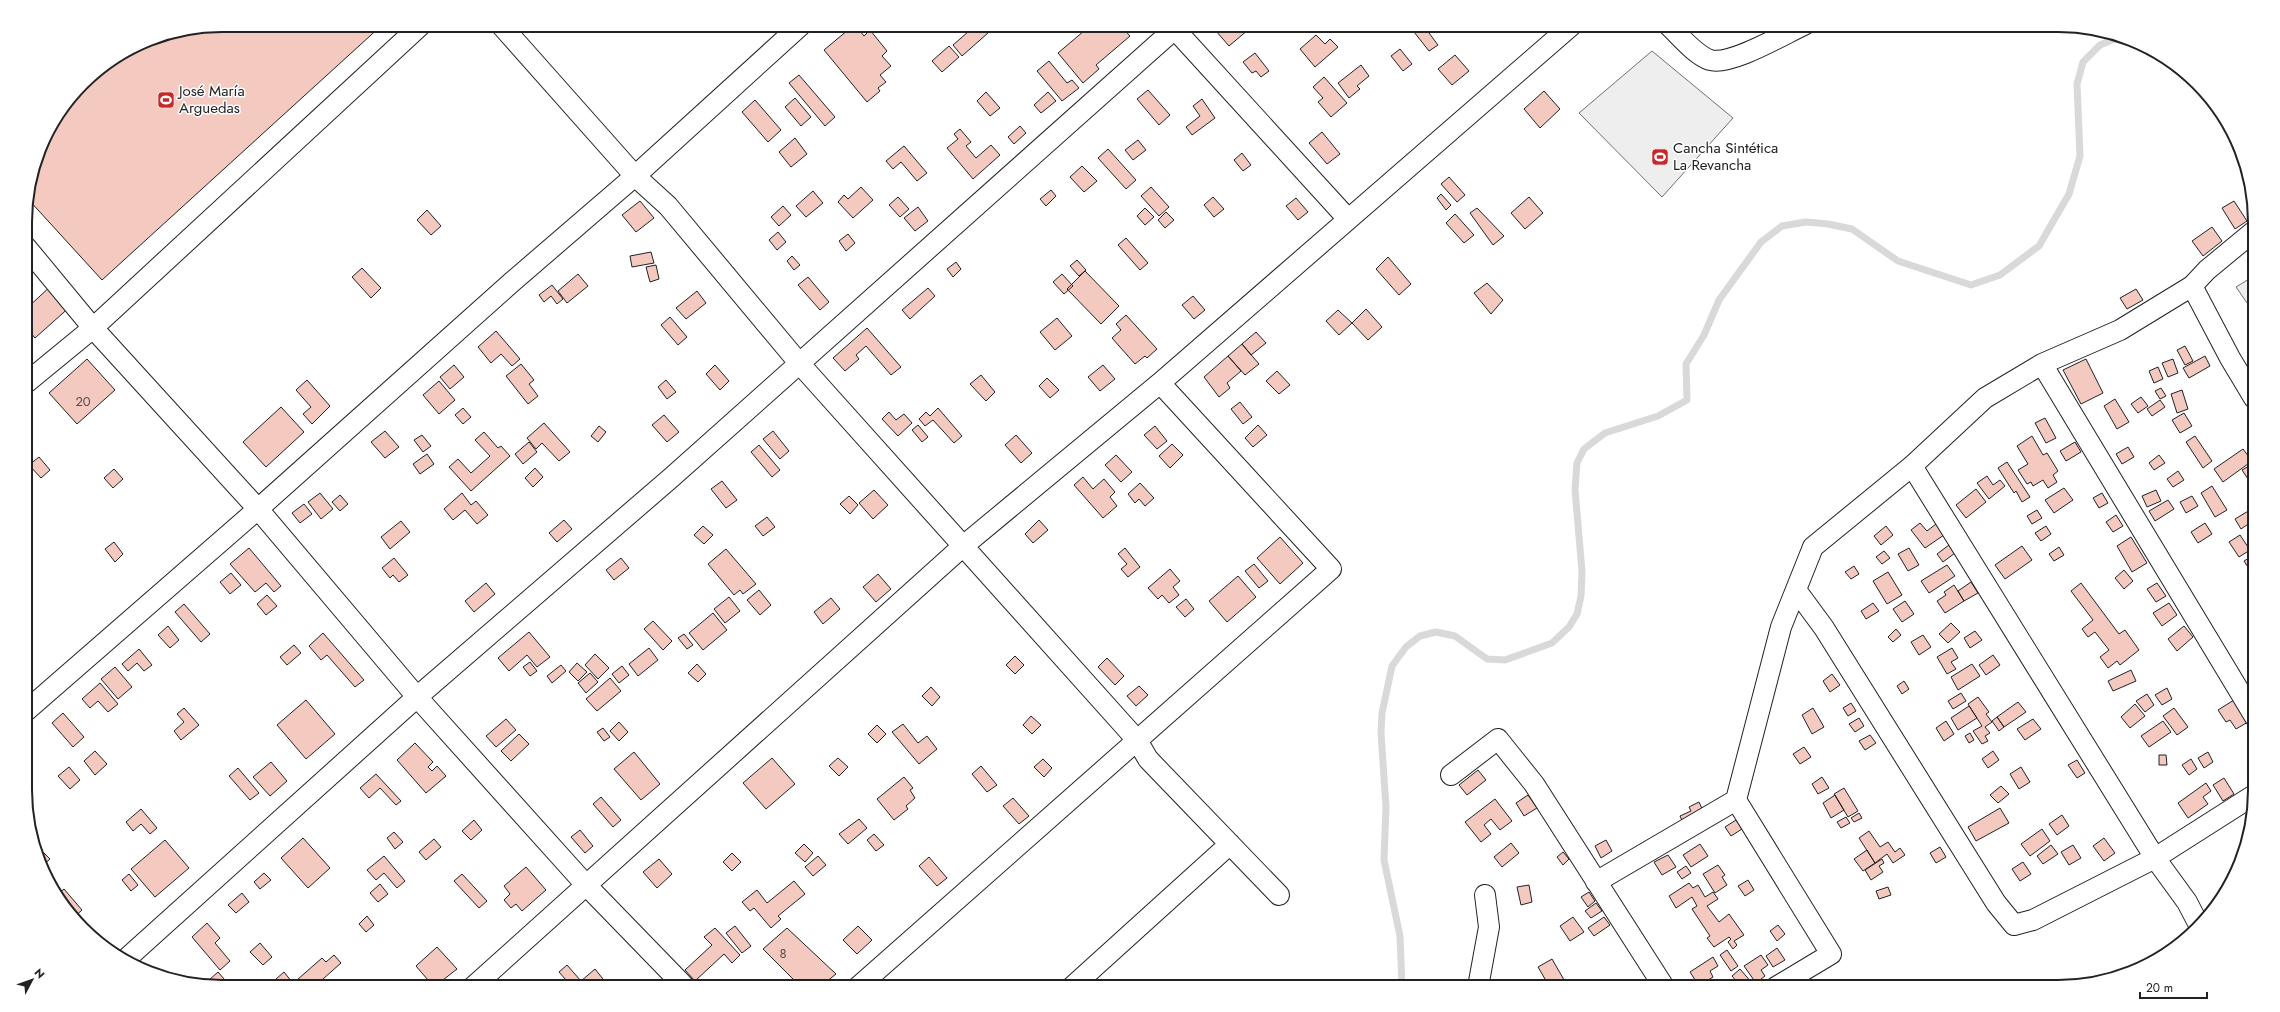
<svg xmlns="http://www.w3.org/2000/svg" width="2280" height="1012" viewBox="0 0 2280 1012" font-family="Jost,sans-serif">
<rect width="100%" height="100%" fill="#fff"/>
<path fill="#eee" stroke="#6f6f6f" d="M1652 51 1733 118 1662 197 1579 113Z
M2254 276V313L2236 287Z"/>
<g fill="none" stroke-linecap="round" stroke-linejoin="round">
<path stroke="#d9d9d9" stroke-width="7" d="M1402 987 1400 936 1384 860 1386 807 1381 733 1382 713 1392 666 1406 647 1420 636 1436 632 1455 636 1487 659 1505 660 1552 643 1569 627 1577 614 1581 596 1582 572 1575 489 1577 463 1584 449 1605 433 1658 416 1687 400 1686 364 1704 335 1719 300 1761 242 1782 226 1806 222 1828 224 1852 229 1898 261 1971 285 2000 275 2039 246 2069 194 2080 156 2077 84 2083 62 2100 45 2117 38H2125"/>
</g>
<path fill="#f3c9c0" stroke="#222" d="M222 25H382L102 280 28 199 45 135 92 74 147 40Z
M846 25H855L864 36 870 30 887 51 882 56 891 66 880 75 886 82 878 88 880 91 867 102 824 50 848 30Z
M897 25H907L901 30Z
M976 25H997L962 56 953 45Z
M1091 25H1112L1113 27 1120 25 1130 36 1096 65 1099 69 1083 83 1058 53Z
M1222 25H1244L1248 30 1229 46 1216 31Z
M1423 25 1438 45 1429 51 1414 32Z
M1316 35 1325 44 1330 39 1338 47 1315 67 1300 49Z
M949 46 959 57 942 72 932 61Z
M1400 49 1412 64 1403 71 1391 56Z
M1255 53 1269 71 1261 77 1256 71 1252 73 1243 62Z
M1455 55 1469 71 1452 85 1438 69Z
M1049 61 1067 83 1072 80 1079 88 1062 101 1037 71Z
M1361 65 1369 76 1357 86 1360 89 1349 98 1338 83Z
M799 75 835 117 825 126 789 83Z
M1324 77 1347 103 1331 117 1318 102 1323 98 1313 87Z
M1148 90 1170 115 1159 125 1137 99Z
M1544 91 1560 109 1540 128 1524 109Z
M986 92 1000 108 990 116 977 101Z
M1048 92 1056 101 1041 113 1034 105Z
M795 98 811 117 801 126 785 107Z
M1202 99 1215 118 1192 135 1186 127 1200 116 1193 106Z
M755 100 781 130 768 142 742 112Z
M1020 126 1026 133 1014 144 1008 137Z
M960 129 971 142 966 146 976 158 991 145 1000 155 973 179 947 148 958 139 954 134Z
M1322 132 1340 154 1327 164 1309 143Z
M795 138 807 154 791 167 779 152Z
M1138 140 1146 150 1133 160 1125 150Z
M904 146 927 173 917 181 901 162 893 169 886 161Z
M1108 149 1136 180 1126 189 1098 158Z
M1242 153 1251 165 1243 171 1234 160Z
M1082 166 1097 181 1084 192 1070 177Z
M1449 177 1465 195 1457 202 1441 184Z
M861 187 873 200 853 218 838 202 844 195 848 199Z
M1151 187 1169 207 1159 216 1141 196Z
M1051 190 1056 196 1046 206 1040 199Z
M813 191 823 203 806 217 796 206Z
M1441 194 1451 205 1446 210 1437 198Z
M898 197 909 209 900 217 889 205Z
M1213 197 1224 209 1214 217 1204 205Z
M1529 197 1543 213 1525 229 1511 213Z
M1296 198 1308 212 1298 220 1286 206Z
M640 201 654 218 636 232 622 215Z
M2234 201 2247 221 2235 229 2222 208Z
M783 206 791 215 779 226 771 217Z
M918 207 928 221 915 231 904 218Z
M1145 208 1154 217 1145 225 1137 216Z
M1477 208 1504 236 1493 245 1470 213Z
M427 210 441 226 431 235 417 220Z
M1166 212 1174 220 1165 228 1158 220Z
M1455 214 1474 235 1464 243 1446 223Z
M2212 227 2222 241 2203 256 2192 241Z
M778 232 786 242 777 250 769 240Z
M848 234 855 243 846 251 839 241Z
M1126 238 1148 263 1140 270 1118 245Z
M651 252 654 263 632 267 630 256Z
M792 256 800 265 794 270 787 261Z
M1388 257 1411 284 1399 295 1376 269Z
M1077 260 1086 270 1079 276 1070 266Z
M956 262 961 269 953 277 947 269Z
M656 265 659 279 650 282 646 267Z
M362 268 381 288 371 298 352 277Z
M1085 271 1119 306 1101 324 1067 289Z
M578 274 588 286 567 303 558 291Z
M1062 274 1073 286 1064 294 1053 282Z
M808 277 829 302 820 310 798 285Z
M1487 283 1503 300 1491 314 1474 293Z
M53 284 72 305 35 338 26 327V309Z
M552 285 563 299 557 304 551 296 544 302 539 295Z
M928 288 935 296 910 319 902 310Z
M2136 289 2143 300 2127 309 2120 298Z
M697 291 706 303 686 319 676 308Z
M1193 296 1205 310 1194 319 1182 305Z
M1366 309 1382 327 1368 340 1352 323Z
M1338 310 1352 323 1339 335 1326 321Z
M1126 315 1157 349 1147 358 1145 356 1135 364 1112 338 1121 330 1116 324Z
M670 317 687 337 678 345 661 325Z
M1057 318 1072 336 1055 350 1040 332Z
M867 328 901 367 891 375 866 346 856 355 859 359 845 371 833 358Z
M496 331 520 359 512 366 501 354 491 363 478 347Z
M1256 332 1266 343 1251 355 1242 344Z
M1242 344 1259 364 1245 375 1228 356Z
M2185 346 2193 361 2185 365 2177 350Z
M1228 356 1241 371 1227 383 1230 388 1219 397 1204 377Z
M2205 356 2210 366 2189 378 2183 368Z
M87 359 115 390 77 424 49 393Z
M2086 359 2103 393 2081 404 2063 370Z
M2173 359 2178 373 2168 377 2162 363Z
M521 364 534 380 529 384 538 396 528 404 506 376Z
M454 365 464 377 450 389 440 377Z
M715 365 729 381 720 390 706 374Z
M1103 365 1115 379 1100 391 1088 377Z
M2158 367 2163 379 2154 383 2149 371Z
M1277 371 1290 385 1279 394 1266 381Z
M981 375 995 392 986 401 970 384Z
M1047 378 1059 390 1050 398 1039 386Z
M307 380 330 406 312 424 303 414 311 407 296 390Z
M666 380 676 392 667 399 658 387Z
M439 381 455 400 439 414 423 395Z
M2161 388 2166 396 2160 399 2155 391Z
M2182 390 2188 409 2177 413 2171 394Z
M2141 397 2148 406 2138 413 2131 404Z
M2115 399 2129 422 2117 429 2104 406Z
M2160 400 2165 407 2152 416 2147 409Z
M1240 402 1252 417 1243 424 1231 409Z
M281 407 304 432 266 467 243 442Z
M463 408 471 417 463 424 455 415Z
M938 408 962 436 954 443 933 420 925 426 919 419 926 412 930 416Z
M889 412 896 420 904 414 912 423 898 436 882 419Z
M2184 413 2192 426 2180 433 2172 420Z
M664 415 679 432 667 442 652 425Z
M2045 418 2056 438 2046 443 2035 423Z
M544 423 570 452 559 461 542 443 536 449 527 438Z
M918 425 928 437 922 442 912 430Z
M1258 425 1267 435 1253 447 1245 438Z
M599 426 606 432 598 442 591 436Z
M1155 426 1167 441 1157 449 1144 435Z
M385 431 399 447 385 458 371 442Z
M773 431 789 451 780 459 763 439Z
M484 432 498 448 501 446 510 456 471 491 449 467 458 459 471 473 490 456 475 440Z
M422 435 431 446 423 452 414 440Z
M1016 435 1032 453 1021 463 1005 445Z
M2032 436 2043 455 2047 453 2058 471 2053 475 2057 482 2048 488 2043 480 2033 486 2031 482 2027 484 2018 470 2028 464 2017 446Z
M2195 436 2212 461 2203 468 2186 442Z
M529 442 537 452 523 464 515 454Z
M2075 442 2081 452 2066 461 2060 451Z
M1172 444 1183 455 1170 468 1159 456Z
M759 445 780 470 772 477 751 452Z
M2128 447 2134 457 2122 464 2116 454Z
M2243 449 2252 461 2223 482 2214 469Z
M427 454 434 464 420 474 413 464Z
M1116 455 1132 472 1121 482 1105 465Z
M2159 455 2165 463 2154 470 2149 463Z
M39 457 50 470 41 478 29 465Z
M2007 462 2030 497 2022 502 2016 491 2014 493 1998 468Z
M2253 464 2254 475 2248 479 2242 470Z
M535 468 543 477 533 487 525 478Z
M114 469 123 479 113 488 104 478Z
M2178 471 2184 480 2173 487 2167 479Z
M1987 476 1993 485 2000 480 2005 486 1989 499 1977 483Z
M1083 477 1093 489 1104 479 1115 492 1110 497 1117 506 1103 518 1074 485Z
M722 481 737 500 726 508 711 489Z
M1140 483 1154 498 1145 506 1139 499 1135 503 1128 494Z
M2212 486 2227 510 2215 517 2201 493Z
M2064 488 2073 500 2054 513 2045 500Z
M1976 489 1986 502 1966 518 1956 505Z
M874 490 888 505 873 519 859 503Z
M2156 490 2161 501 2147 507 2142 496Z
M320 493 333 509 321 519 308 502Z
M462 493 471 505 476 501 488 515 477 524 465 510 453 520 444 509Z
M2102 493 2108 503 2099 508 2093 498Z
M340 495 348 504 340 511 332 502Z
M849 496 858 505 850 514 840 504Z
M2192 496 2198 506 2186 513 2180 502Z
M2168 500 2174 509 2155 521 2149 511Z
M304 504 312 514 300 523 292 513Z
M2037 510 2042 518 2032 524 2027 516Z
M2250 510 2254 520 2241 529 2235 519Z
M2116 515 2123 526 2113 532 2106 522Z
M767 517 775 527 763 536 755 526Z
M564 520 572 529 557 542 549 533Z
M1039 520 1048 530 1033 543 1025 534Z
M401 521 410 532 390 549 381 537Z
M1920 523 1927 531 1936 524 1944 535 1925 548 1911 530Z
M2205 523 2212 534 2198 543 2191 532Z
M703 526 713 535 704 544 694 535Z
M1886 526 1893 535 1881 545 1874 536Z
M2046 526 2051 534 2041 541 2035 533Z
M2240 535 2250 550 2239 557 2229 542Z
M1280 537 1303 563 1280 584 1257 558Z
M2131 537 2147 563 2132 572 2117 546Z
M114 542 123 554 115 562 105 549Z
M1949 545 1955 553 1943 562 1937 554Z
M2022 546 2032 560 2005 579 1995 565Z
M2059 547 2064 555 2054 561 2049 554Z
M249 548 281 586 274 592 266 583 255 592 230 564Z
M1125 548 1140 567 1128 577 1121 569 1127 564 1118 554Z
M1909 548 1919 565 1908 571 1898 554Z
M726 549 756 584 743 594 740 590 734 595 708 564Z
M1884 551 1890 558 1882 564 1876 557Z
M2254 555V569L2251 572 2244 561Z
M394 558 408 575 399 582 393 575 390 578 382 568Z
M621 558 629 568 614 580 606 570Z
M1254 564 1268 581 1259 588 1245 571Z
M1947 565 1955 576 1929 593 1921 581Z
M1854 566 1859 574 1851 579 1845 572Z
M1170 569 1180 581 1173 587 1179 595 1169 603 1162 595 1158 599 1148 588Z
M2124 570 2133 581 2124 589 2115 578Z
M1888 572 1902 595 1887 604 1873 581Z
M231 573 241 585 230 594 220 582Z
M878 574 891 589 876 602 863 587Z
M1238 576 1256 597 1227 622 1209 601Z
M1971 582 1978 593 1964 601 1958 591Z
M486 583 495 594 474 612 465 601Z
M2081 583 2119 634 2125 630 2139 650 2120 665 2117 661 2108 668 2100 657 2109 650 2095 632 2088 637 2082 629 2093 620 2071 591Z
M2157 583 2166 596 2156 602 2147 589Z
M1954 585 1964 601 1945 613 1937 601 1946 595 1944 592Z
M759 590 771 605 760 615 747 600Z
M267 595 277 606 266 615 257 604Z
M729 597 740 611 725 623 714 609Z
M831 598 840 609 823 624 814 612Z
M1186 599 1194 609 1185 617 1176 607Z
M1905 601 1914 614 1902 622 1893 609Z
M1873 603 1879 611 1866 619 1861 611Z
M2169 603 2177 615 2162 626 2153 613Z
M184 604 210 634 201 642 175 612Z
M713 613 727 630 703 650 689 633Z
M653 621 672 641 663 650 644 629Z
M1951 623 1960 632 1948 643 1939 634Z
M168 626 179 640 170 648 158 635Z
M2184 626 2193 637 2177 651 2168 639Z
M1896 629 1901 635 1893 642 1888 637Z
M1975 631 1982 640 1970 648 1964 638Z
M529 632 550 657 537 667 527 655 509 671 498 658Z
M323 633 364 680 355 687 327 655 321 660 309 646Z
M684 634 693 645 687 649 678 638Z
M1923 635 1931 647 1919 655 1911 642Z
M294 645 301 653 287 665 280 657Z
M649 648 658 660 638 676 629 664Z
M1952 648 1958 658 1951 662 1956 669 1947 674 1937 657Z
M139 649 152 665 144 671 137 663 128 671 122 664Z
M595 654 609 668 598 679 585 665Z
M1993 655 2000 665 1986 675 1979 665Z
M1015 656 1024 665 1015 674 1006 665Z
M1107 658 1124 676 1115 685 1098 667Z
M530 662 537 671 530 676 523 667Z
M577 663 587 672 578 681 569 672Z
M697 664 706 674 698 682 688 673Z
M1972 664 1980 676 1958 690 1951 677Z
M561 665 566 671 552 683 547 676Z
M622 666 629 675 619 683 612 674Z
M115 667 132 687 118 699 101 679Z
M2131 670 2136 681 2113 691 2108 681Z
M590 673 598 682 586 693 578 683Z
M1832 674 1840 685 1830 692 1823 681Z
M610 678 621 691 597 711 586 699Z
M1904 681 1909 689 1902 694 1897 686Z
M100 683 118 704 108 712 98 701 90 708 82 699Z
M1139 686 1148 695 1136 706 1127 696Z
M931 687 940 697 932 706 922 696Z
M2167 688 2172 699 2162 705 2155 695Z
M1961 693 1966 701 1953 709 1948 701Z
M2147 694 2154 705 2145 712 2136 701Z
M1978 697 1989 712 1986 714 1992 722 1985 727 1990 733 1985 736 1988 741 1982 744 1973 731 1982 726 1968 704Z
M306 700 335 734 306 759 277 725Z
M2234 700 2248 722 2236 729 2230 720 2226 722 2218 710Z
M2018 702 2026 712 2004 727 1997 717Z
M1851 703 1856 711 1848 716 1843 708Z
M2135 704 2145 716 2130 728 2121 717Z
M1969 706 1977 718 1958 730 1951 718Z
M184 708 199 725 181 740 174 731 184 722 177 714Z
M1813 708 1824 727 1812 734 1802 715Z
M2174 708 2188 727 2177 735 2163 716Z
M63 713 84 737 73 747 52 723Z
M1031 716 1041 725 1032 734 1023 725Z
M1997 717 2004 727 1999 731 1992 721Z
M1859 718 1864 726 1855 732 1849 724Z
M506 719 516 730 496 747 486 736Z
M2033 719 2041 729 2025 740 2017 729Z
M1946 721 1954 734 1944 741 1936 728Z
M2163 721 2171 732 2149 747 2141 736Z
M619 722 628 732 619 741 610 731Z
M903 724 918 743 927 736 937 749 919 764 892 732Z
M877 725 886 734 877 743 868 734Z
M603 728 610 737 604 741 597 732Z
M1970 733 1974 740 1969 743 1965 736Z
M519 734 529 744 511 761 501 751Z
M1870 735 1876 743 1865 750 1859 741Z
M415 743 433 762 428 767 432 771 437 766 446 776 426 793 397 760Z
M1804 747 1811 757 1800 764 1793 754Z
M95 751 107 764 95 775 84 761Z
M1993 751 1999 760 1988 768 1982 759Z
M634 752 660 784 641 800 614 769Z
M2208 752 2213 762 2204 768 2198 758Z
M2159 755H2166L2167 765H2159Z
M772 758 795 784 766 809 743 783Z
M838 758 848 767 839 776 829 766Z
M1043 759 1052 768 1044 777 1034 767Z
M2191 759 2197 769 2189 775 2182 765Z
M2077 760 2085 773 2077 778 2068 765Z
M271 762 287 781 270 796 253 777Z
M981 766 997 785 987 792 972 774Z
M69 767 80 780 70 789 58 776Z
M2021 767 2030 782 2019 789 2010 774Z
M238 768 259 793 250 800 229 776Z
M1478 770 1486 780 1467 795 1459 785Z
M376 774 401 801 396 805 380 788 369 798 360 788Z
M904 777 913 788 910 790 915 798 906 806 908 809 894 820 877 799Z
M1822 777 1829 788 1818 794 1812 784Z
M2224 778 2234 794 2223 801 2213 785Z
M27 779 32 785 27 790Z
M2206 783 2211 791 2203 797 2208 804 2188 818 2178 803Z
M2001 786 2009 794 1998 803 1990 795Z
M1844 788 1858 811 1848 817 1834 794Z
M1528 795 1537 808 1524 816 1516 803Z
M1835 795 1844 810 1831 818 1823 803Z
M601 797 621 820 613 827 593 804Z
M1013 798 1029 816 1019 824 1003 806Z
M1495 799 1512 821 1500 830 1491 819 1484 825 1491 834 1481 842 1465 822Z
M1699 802 1704 813 1683 823 1680 816 1691 811 1689 807Z
M2000 808 2009 823 1976 841 1968 827Z
M141 809 157 828 150 834 141 824 133 831 126 822Z
M1859 813 1862 818 1854 822 1851 818Z
M2062 815 2069 826 2057 835 2049 824Z
M1846 817 1850 823 1841 828 1837 822Z
M859 819 867 828 848 844 839 834Z
M474 820 482 830 471 840 462 831Z
M1736 820 1742 829 1731 836 1725 827Z
M2042 829 2050 841 2030 856 2021 844Z
M580 830 593 846 585 853 571 837Z
M1869 831 1880 847 1888 842 1895 852 1900 848 1905 855 1893 863 1887 854 1875 863 1859 838Z
M394 832 403 842 395 849 387 838Z
M874 834 884 845 876 851 867 840Z
M303 838 330 868 308 888 281 858Z
M2104 838 2115 853 2104 861 2093 846Z
M434 839 441 847 426 860 419 852Z
M165 840 189 868 155 897 131 869Z
M1606 840 1612 851 1601 858 1595 846Z
M1511 843 1519 853 1502 867 1494 857Z
M804 844 813 853 805 862 795 853Z
M1700 844 1708 856 1691 867 1683 855Z
M2051 845 2058 854 2043 864 2037 856Z
M2073 845 2081 858 2069 865 2061 852Z
M1940 847 1946 857 1936 863 1930 853Z
M40 849 50 859 41 867 36 852Z
M1867 850 1875 863 1863 871 1854 859Z
M1563 852 1569 859 1563 865 1557 857Z
M732 853 741 862 732 871 723 862Z
M1668 855 1676 867 1662 875 1654 862Z
M384 856 405 881 397 888 384 873 376 880 367 870Z
M818 856 826 865 813 876 805 867Z
M929 857 947 878 937 886 919 866Z
M659 859 672 874 657 888 643 872Z
M1882 859 1884 863 1879 866 1883 872 1871 880 1865 870Z
M2023 862 2031 874 2020 881 2012 869Z
M43 865 52 876 48 879 41 867Z
M1718 865 1725 875 1722 877 1727 885 1715 893 1703 874Z
M1686 866 1691 873 1682 879 1677 872Z
M526 867 546 890 522 911 516 904 511 908 504 900 510 894 504 886Z
M264 873 271 880 260 889 254 882Z
M129 874 138 885 131 891 122 880Z
M462 874 487 901 479 908 454 881Z
M1748 880 1754 890 1745 896 1738 886Z
M794 881 805 894 778 916 781 919 771 928 754 908 750 911 742 902 757 890 767 903Z
M1689 883 1693 888 1698 885 1705 897 1713 892 1718 899 1707 906 1719 922 1729 914 1744 935 1734 941 1737 945 1733 949 1728 942 1731 939 1729 937 1714 947 1707 938 1710 936 1692 909 1697 906 1692 897 1676 908 1669 896Z
M380 884 388 894 378 902 370 893Z
M1529 885 1532 902 1521 905 1517 887Z
M1888 887 1891 895 1879 899 1876 891Z
M64 889 82 910 73 918 65 910 57 895Z
M1589 892 1595 901 1588 907 1581 897Z
M242 893 249 902 236 913 228 905Z
M1596 903 1602 911 1591 918 1585 911Z
M367 916 374 925 366 932 359 924Z
M1573 917 1584 932 1570 941 1560 926Z
M1604 917 1610 925 1594 936 1588 928Z
M207 923 220 938 215 943 230 961 220 970 192 937Z
M1778 925 1785 934 1777 941 1770 931Z
M735 926 751 946 742 953 726 933Z
M858 926 872 940 857 954 843 940Z
M715 928 740 955 732 963 724 954 695 981 685 970 712 945 704 937Z
M787 928 836 974 820 987H801L763 949Z
M260 943 272 957 263 965 250 952Z
M437 947 457 969 434 987 416 966Z
M1777 948 1785 960 1773 967 1766 956Z
M1727 950 1738 966 1731 971 1720 955Z
M334 955 341 963 314 987H289L322 958 326 962Z
M1761 955 1768 965 1761 970 1765 976 1756 983 1744 966Z
M1713 957 1718 966 1710 971 1713 977 1699 986 1690 972Z
M1552 959 1567 985 1564 987H1539L1537 983 1545 979 1538 967Z
M567 965 581 981 595 969 603 979 595 987H572L559 972Z
M1740 969 1752 983 1747 987H1741L1732 976Z
M218 972 231 987 209 985 212 983 209 980Z
M284 972 292 982 286 987H284L276 979Z
M567 981 572 987H561Z
M1734 981 1738 987H1727Z"/>
<g fill="none" stroke-linecap="round" stroke-linejoin="round">
<defs>
<path id="street" d="M501 25 635 176 668 206 799 363 1137 740 1148 759 1279 895
M1171 25 1348 219
M1668 25C1680 36 1695 55 1710 60 1731 66 1784 34 1804 25
M26 247 93 328 258 509 417 697 586 885 685 987
M2192 286 2230 358 2254 398
M2042 364 2255 717
M26 383 93 328 421 25
M1912 466 2155 858 2187 902 2199 925
M1796 590 1824 628 1996 903 2014 925 2033 920 2155 858 2254 795
M26 711 258 509 512 282 635 176 801 25
M1451 775 1498 739 1534 784 1664 987
M1596 882 1736 800
M125 960 417 697 672 477 1179 25
M473 987 962 547 1160 383 1572 25
M858 987 1331 569 1160 383
M1072 987 1230 844
M1478 987 1489 927 1485 895
M1776 987 1831 954 1736 800 1781 627 1813 547 1912 466 1985 398 2042 364 2120 330 2192 286 2207 270 2253 232"/>
</defs>
<use href="#street" stroke="#222" stroke-width="22"/>
<use href="#street" stroke="#fff" stroke-width="20"/>
</g>
<defs>
<symbol id="stadium-square" viewBox="-11 -11 22 22"><rect x="-9" y="-9" width="18" height="18" rx="4" fill="#c62828" stroke="#fff"/><path d="M0-5a6.5 5 0 1 0 0 10a6.5 5 0 1 0 0-10ZM-3.5-1.8h7v3.6h-7Z" fill="#fff"/></symbol>
</defs>
<g fill-rule="evenodd">
<use href="#stadium-square" x="156" y="90" width="20" height="20"/>
<use href="#stadium-square" x="1650" y="147" width="20" height="20"/>
</g>
<g text-anchor="middle" stroke-width="3" stroke-linejoin="round" paint-order="stroke">
<g font-size="13" fill="#564c4a">
<text x="83" y="406">20</text>
<text x="783" y="958">8</text>
</g>
<g font-size="15" fill="#222" stroke="#fff" text-anchor="start">
<text x="179" y="96">José María<tspan x="179" dy="17">Arguedas</tspan></text>
<text x="1673" y="153">Cancha Sintética<tspan x="1673" dy="17">La Revancha</tspan></text>
</g>
</g>
<path d="M0 0H2280V1012H0ZM222 32H2058A190 190 0 0 1 2248 222V790A190 190 0 0 1 2058 980H222A190 190 0 0 1 32 790V222A190 190 0 0 1 222 32Z" fill="#fff" fill-rule="evenodd"/>
<path fill="none" stroke="#222" stroke-width="2" d="M222 32H2058A190 190 0 0 1 2248 222V790A190 190 0 0 1 2058 980H222A190 190 0 0 1 32 790V222A190 190 0 0 1 222 32Z"/>
<g transform="translate(32 980) rotate(49)" stroke="#ffffff" stroke-width="3" paint-order="stroke">
<path d="M0-3L7 15L0 10L-7 15Z" fill="#222222"/>
<text y="-6" font-size="11" font-weight="bold" text-anchor="middle" fill="#222222">N</text>
</g>
<path d="M2140 992v6h67v-6" fill="none" stroke="#222222" stroke-width="2"/>
<text x="2146" y="992" font-size="12" fill="#222222" stroke="#ffffff" stroke-width="3" paint-order="stroke">20 m</text>
</svg>
